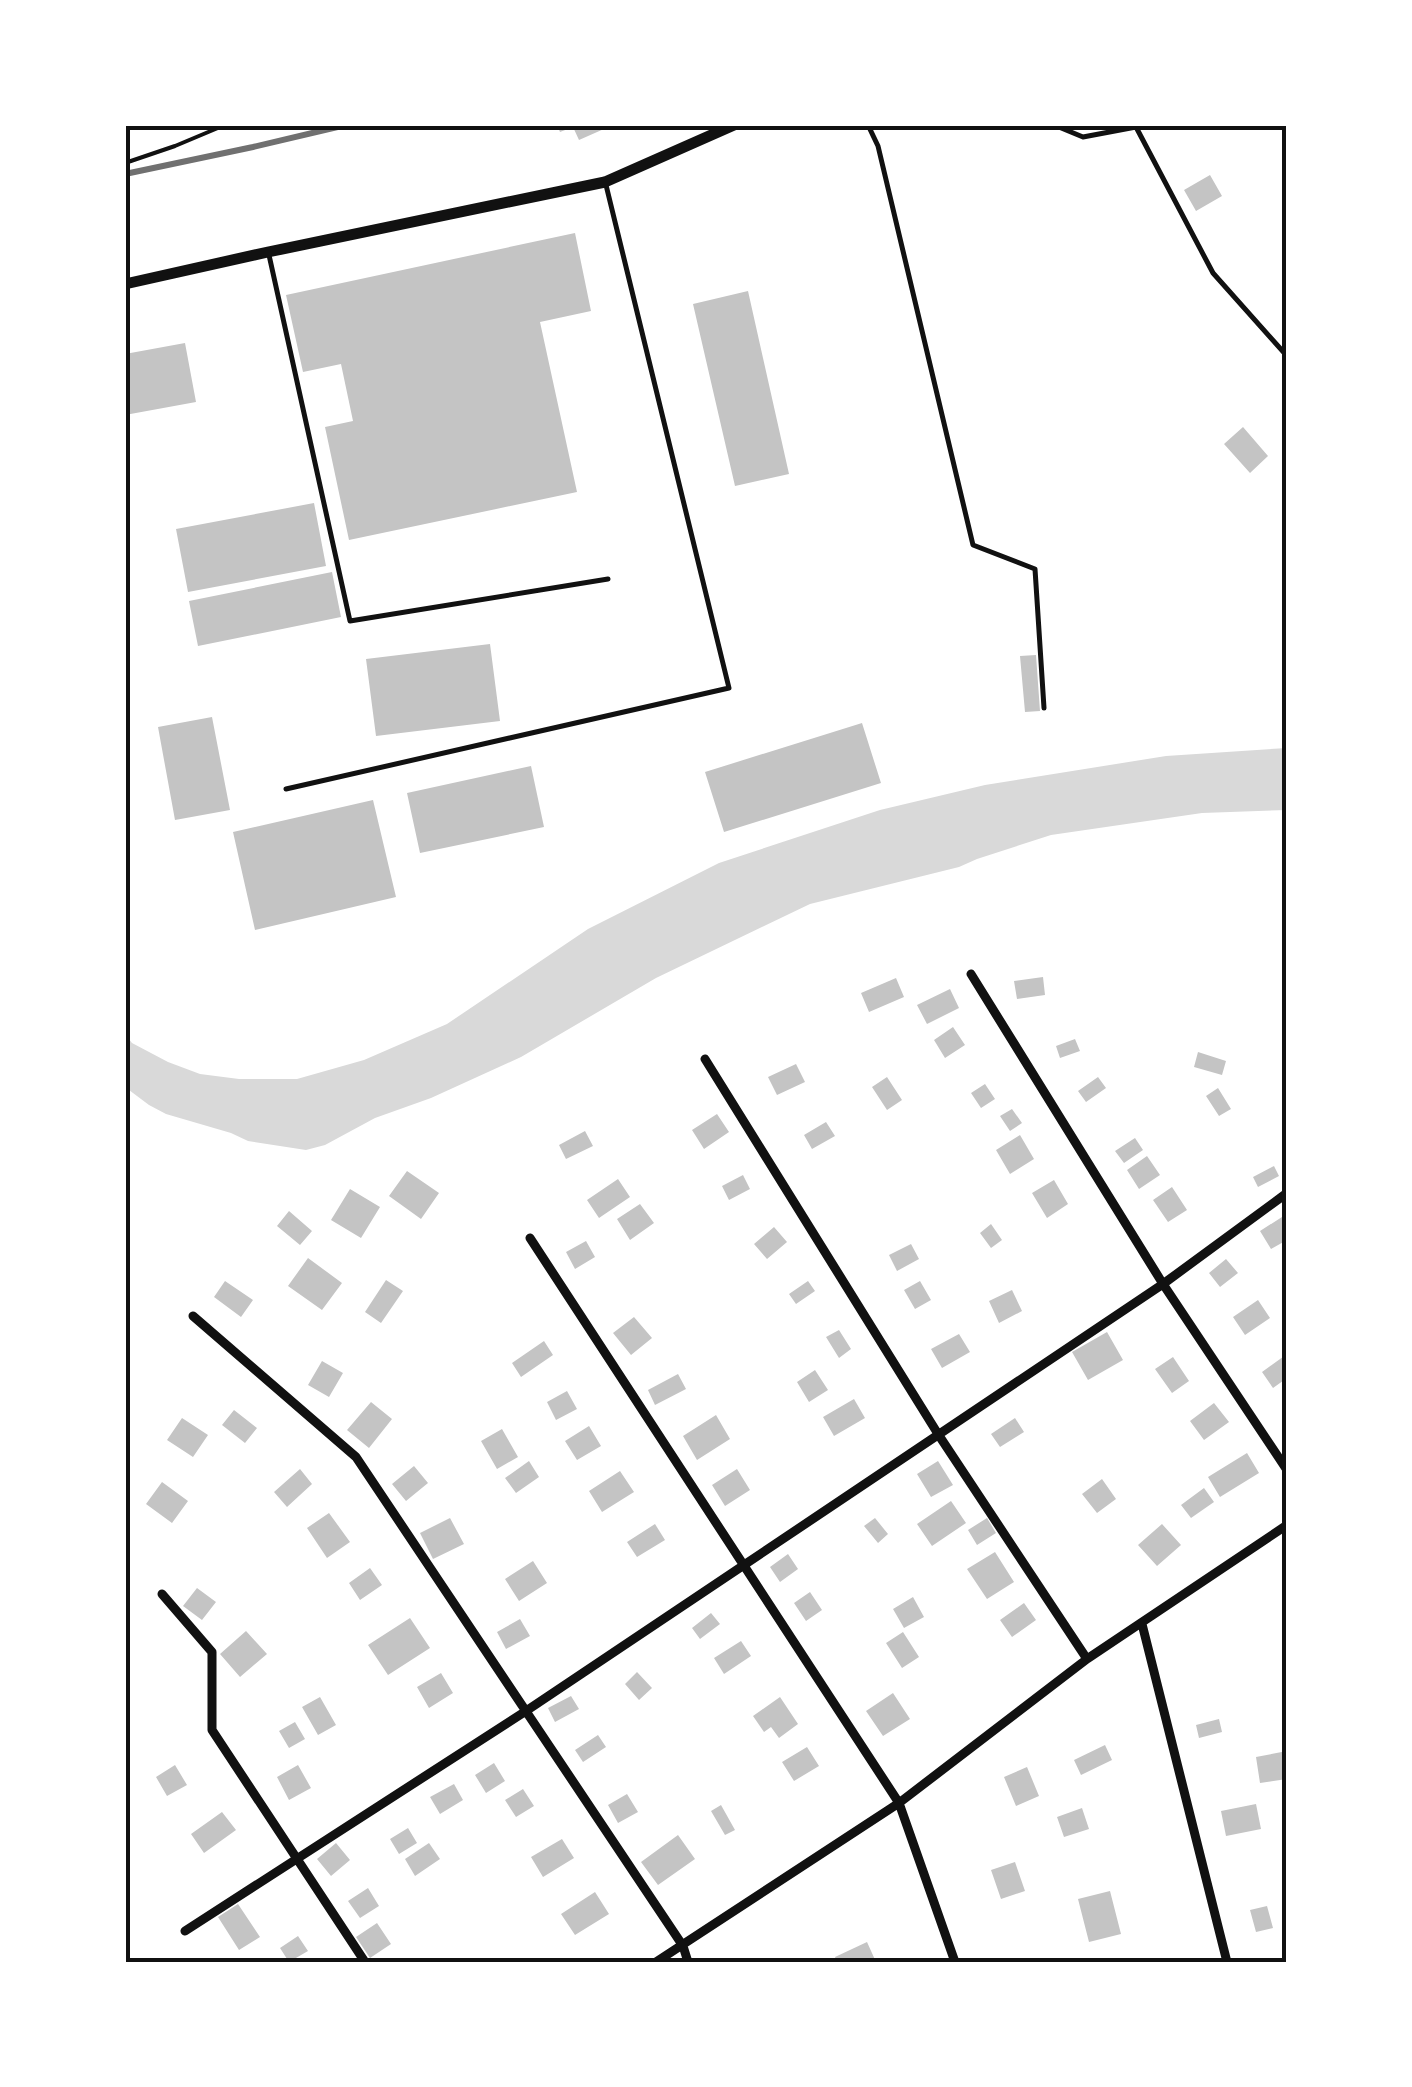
<svg xmlns="http://www.w3.org/2000/svg" width="1412" height="2087" viewBox="0 0 1412 2087" font-family="'IBM Plex Sans',sans-serif">
<rect width="100%" height="100%" fill="#fff"/>
<path fill="#d9d9d9" d="M1287 748V810L1202 813 1051 835 977 859 959 867 810 904 656 978 521 1057 431 1098 375 1118 325 1145 306 1150 248 1141 231 1133 166 1114 149 1105 125 1087V1034L132 1043 168 1062 200 1074 239 1079H297L364 1060 447 1024 588 929 719 863 880 810 985 785 1166 756Z"/>
<path fill="#c4c4c4" d="M557 125H613L579 140 573 127 560 132Z
M1210 175 1222 196 1196 211 1184 190Z
M575 233 591 311 540 322 577 492 349 540 325 427 353 421 341 364 303 372 286 295Z
M748 291 789 474 735 486 693 304Z
M185 343 196 402 125 415V354Z
M1243 427 1268 456 1250 473 1224 444Z
M314 503 326 566 188 592 176 529Z
M332 572 341 617 198 646 189 601Z
M490 644 500 721 376 736 366 659Z
M1036 655 1040 711 1025 712 1020 656Z
M212 717 230 810 175 820 158 727Z
M862 723 881 783 724 832 705 772Z
M531 766 544 827 420 853 407 793Z
M373 800 396 897 255 930 233 832Z
M1043 977 1045 995 1017 999 1014 981Z
M896 978 904 997 869 1012 861 993Z
M950 989 959 1008 927 1024 917 1005Z
M953 1027 965 1045 945 1058 934 1040Z
M1075 1039 1080 1051 1060 1058 1056 1046Z
M1198 1052 1226 1061 1222 1075 1194 1067Z
M796 1064 805 1082 777 1095 768 1077Z
M887 1077 902 1100 887 1110 872 1087Z
M1098 1077 1106 1088 1086 1102 1078 1091Z
M985 1084 995 1099 981 1108 971 1093Z
M1218 1088 1231 1109 1219 1116 1206 1096Z
M1012 1109 1022 1123 1010 1131 1000 1116Z
M717 1114 729 1132 704 1149 692 1130Z
M826 1122 835 1136 812 1149 804 1135Z
M585 1131 593 1146 566 1159 559 1145Z
M1020 1135 1034 1159 1010 1174 996 1150Z
M1135 1138 1143 1150 1124 1163 1115 1151Z
M1147 1156 1160 1175 1139 1189 1127 1170Z
M1274 1166 1279 1176 1258 1187 1253 1177Z
M407 1171 439 1193 421 1219 389 1196Z
M743 1175 750 1189 729 1200 722 1186Z
M618 1179 630 1197 599 1218 587 1200Z
M1054 1180 1068 1204 1047 1218 1032 1193Z
M1172 1187 1187 1210 1168 1222 1153 1200Z
M350 1189 380 1207 361 1238 331 1220Z
M640 1204 654 1223 630 1240 617 1219Z
M289 1211 312 1231 300 1245 277 1226Z
M1282 1217 1287 1225V1240L1271 1249 1260 1231Z
M991 1224 1002 1240 991 1248 980 1233Z
M774 1227 787 1242 767 1259 754 1244Z
M586 1241 595 1257 575 1269 566 1252Z
M911 1244 919 1259 897 1271 889 1255Z
M308 1258 342 1283 322 1310 288 1286Z
M1226 1259 1238 1273 1220 1287 1209 1273Z
M386 1280 403 1291 381 1323 365 1312Z
M225 1281 253 1300 241 1317 214 1297Z
M808 1281 815 1291 796 1304 789 1294Z
M920 1281 931 1300 915 1309 904 1290Z
M1012 1290 1022 1311 999 1323 989 1301Z
M1258 1300 1270 1318 1245 1335 1233 1317Z
M634 1317 652 1338 631 1355 613 1333Z
M839 1330 851 1349 839 1358 826 1337Z
M1107 1332 1123 1360 1088 1380 1072 1352Z
M959 1334 970 1352 942 1368 931 1349Z
M544 1341 553 1355 521 1377 512 1363Z
M1287 1354V1378L1273 1388 1262 1372Z
M1173 1357 1189 1381 1172 1393 1155 1369Z
M322 1361 343 1373 329 1397 308 1385Z
M815 1370 828 1390 809 1402 797 1382Z
M678 1374 686 1389 655 1405 648 1390Z
M567 1391 577 1409 556 1420 547 1402Z
M854 1399 865 1418 834 1436 823 1417Z
M371 1402 392 1419 369 1448 347 1430Z
M1214 1403 1229 1422 1204 1440 1190 1421Z
M234 1410 257 1428 245 1443 222 1425Z
M716 1415 730 1439 697 1460 683 1436Z
M182 1418 208 1435 193 1457 167 1440Z
M1015 1418 1024 1432 1000 1447 991 1434Z
M589 1426 601 1446 577 1460 565 1441Z
M502 1429 518 1457 497 1469 481 1441Z
M1247 1453 1259 1473 1220 1497 1208 1477Z
M529 1461 539 1477 516 1493 505 1478Z
M938 1461 953 1485 931 1497 917 1474Z
M414 1466 428 1483 406 1501 392 1484Z
M300 1469 312 1484 287 1507 274 1492Z
M737 1469 750 1490 725 1506 712 1485Z
M620 1471 634 1492 602 1512 589 1491Z
M1102 1479 1116 1499 1097 1513 1082 1494Z
M162 1482 188 1501 172 1523 146 1504Z
M1204 1488 1214 1502 1191 1518 1181 1505Z
M951 1501 966 1523 932 1546 917 1524Z
M329 1513 350 1542 327 1558 307 1528Z
M450 1518 464 1544 433 1559 420 1533Z
M875 1518 888 1534 878 1543 864 1526Z
M987 1518 996 1533 977 1545 968 1530Z
M655 1524 665 1540 637 1557 627 1542Z
M1162 1524 1181 1545 1157 1566 1138 1545Z
M995 1552 1014 1582 987 1599 967 1569Z
M788 1554 798 1569 780 1582 770 1567Z
M533 1561 547 1583 519 1601 505 1579Z
M370 1568 382 1585 360 1600 349 1583Z
M197 1588 216 1602 202 1620 183 1606Z
M810 1592 822 1610 806 1621 794 1603Z
M913 1597 924 1617 904 1628 893 1609Z
M1024 1603 1036 1620 1012 1637 1000 1620Z
M711 1613 720 1624 700 1639 692 1628Z
M410 1618 430 1648 388 1675 368 1645Z
M520 1619 530 1636 506 1649 497 1632Z
M246 1631 267 1654 240 1677 220 1654Z
M903 1632 919 1657 902 1668 886 1643Z
M741 1641 751 1656 724 1674 714 1658Z
M637 1672 652 1688 639 1700 625 1684Z
M441 1673 453 1693 429 1708 417 1687Z
M893 1693 910 1719 883 1736 866 1711Z
M571 1696 579 1709 555 1722 548 1708Z
M320 1697 336 1725 318 1735 302 1707Z
M780 1697 798 1724 779 1738 771 1727 764 1732 753 1716Z
M1219 1719 1222 1732 1199 1738 1196 1725Z
M295 1722 305 1739 289 1748 279 1731Z
M598 1735 606 1747 583 1762 575 1750Z
M1105 1745 1112 1760 1081 1775 1074 1760Z
M807 1747 819 1766 794 1781 782 1762Z
M1287 1751V1779L1260 1783 1256 1757Z
M494 1763 505 1781 486 1793 475 1775Z
M175 1765 187 1785 167 1796 156 1777Z
M298 1765 311 1788 289 1800 277 1777Z
M1027 1767 1039 1796 1016 1806 1004 1777Z
M454 1784 463 1800 440 1814 430 1797Z
M523 1789 534 1806 516 1817 505 1800Z
M627 1794 638 1812 618 1823 608 1805Z
M1256 1804 1261 1829 1226 1836 1221 1811Z
M721 1805 735 1830 725 1835 711 1811Z
M1082 1808 1089 1829 1064 1837 1057 1817Z
M222 1812 236 1830 204 1853 191 1834Z
M408 1828 417 1843 399 1854 390 1839Z
M678 1835 695 1859 658 1885 641 1862Z
M562 1839 574 1858 543 1877 531 1857Z
M336 1843 350 1860 331 1876 317 1859Z
M429 1843 440 1859 415 1876 405 1859Z
M1015 1862 1025 1891 1001 1899 991 1870Z
M368 1888 379 1906 360 1918 348 1901Z
M1110 1891 1121 1934 1089 1942 1078 1899Z
M595 1892 609 1914 575 1935 561 1914Z
M238 1904 260 1937 239 1950 218 1917Z
M1267 1906 1273 1928 1256 1932 1250 1910Z
M377 1923 391 1944 370 1958 356 1937Z
M298 1936 308 1951 289 1962 280 1948Z
M867 1942 876 1962H837L835 1957Z"/>
<g fill="none" stroke-linecap="round" stroke-linejoin="round">
<path stroke="#111" stroke-width="4" d="M250 125 255 128 265 125
M125 163 175 146 225 125"/>
<path stroke="#111" stroke-width="5" d="M868 125 878 146 973 545 1035 569 1044 708
M1054 125 1083 137 1136 127 1213 273 1287 356
M269 255 350 621 608 579
M286 789 729 688 606 185"/>
<path stroke="#111" stroke-width="9" d="M971 974 1163 1284 1287 1470
M705 1059 938 1434 1087 1659
M530 1238 899 1803 955 1962
M193 1316 356 1457 683 1946 688 1962
M162 1594 212 1652V1730L365 1962
M1142 1624 1227 1962
M185 1931 526 1711 744 1565 1163 1284 1287 1193
M656 1962 899 1803 1087 1659 1287 1525"/>
<path stroke="#111" stroke-width="11" d="M125 284 268 252 605 182 734 125"/>
<path stroke="#707070" stroke-width="6" d="M125 174 253 147 346 125"/>
</g>
<rect width="1412" height="2087" fill="none" stroke="#ffffff" stroke-width="255"/>
<rect x="128" y="128" width="1156" height="1832" fill="none" stroke="#111" stroke-width="4"/>
</svg>
